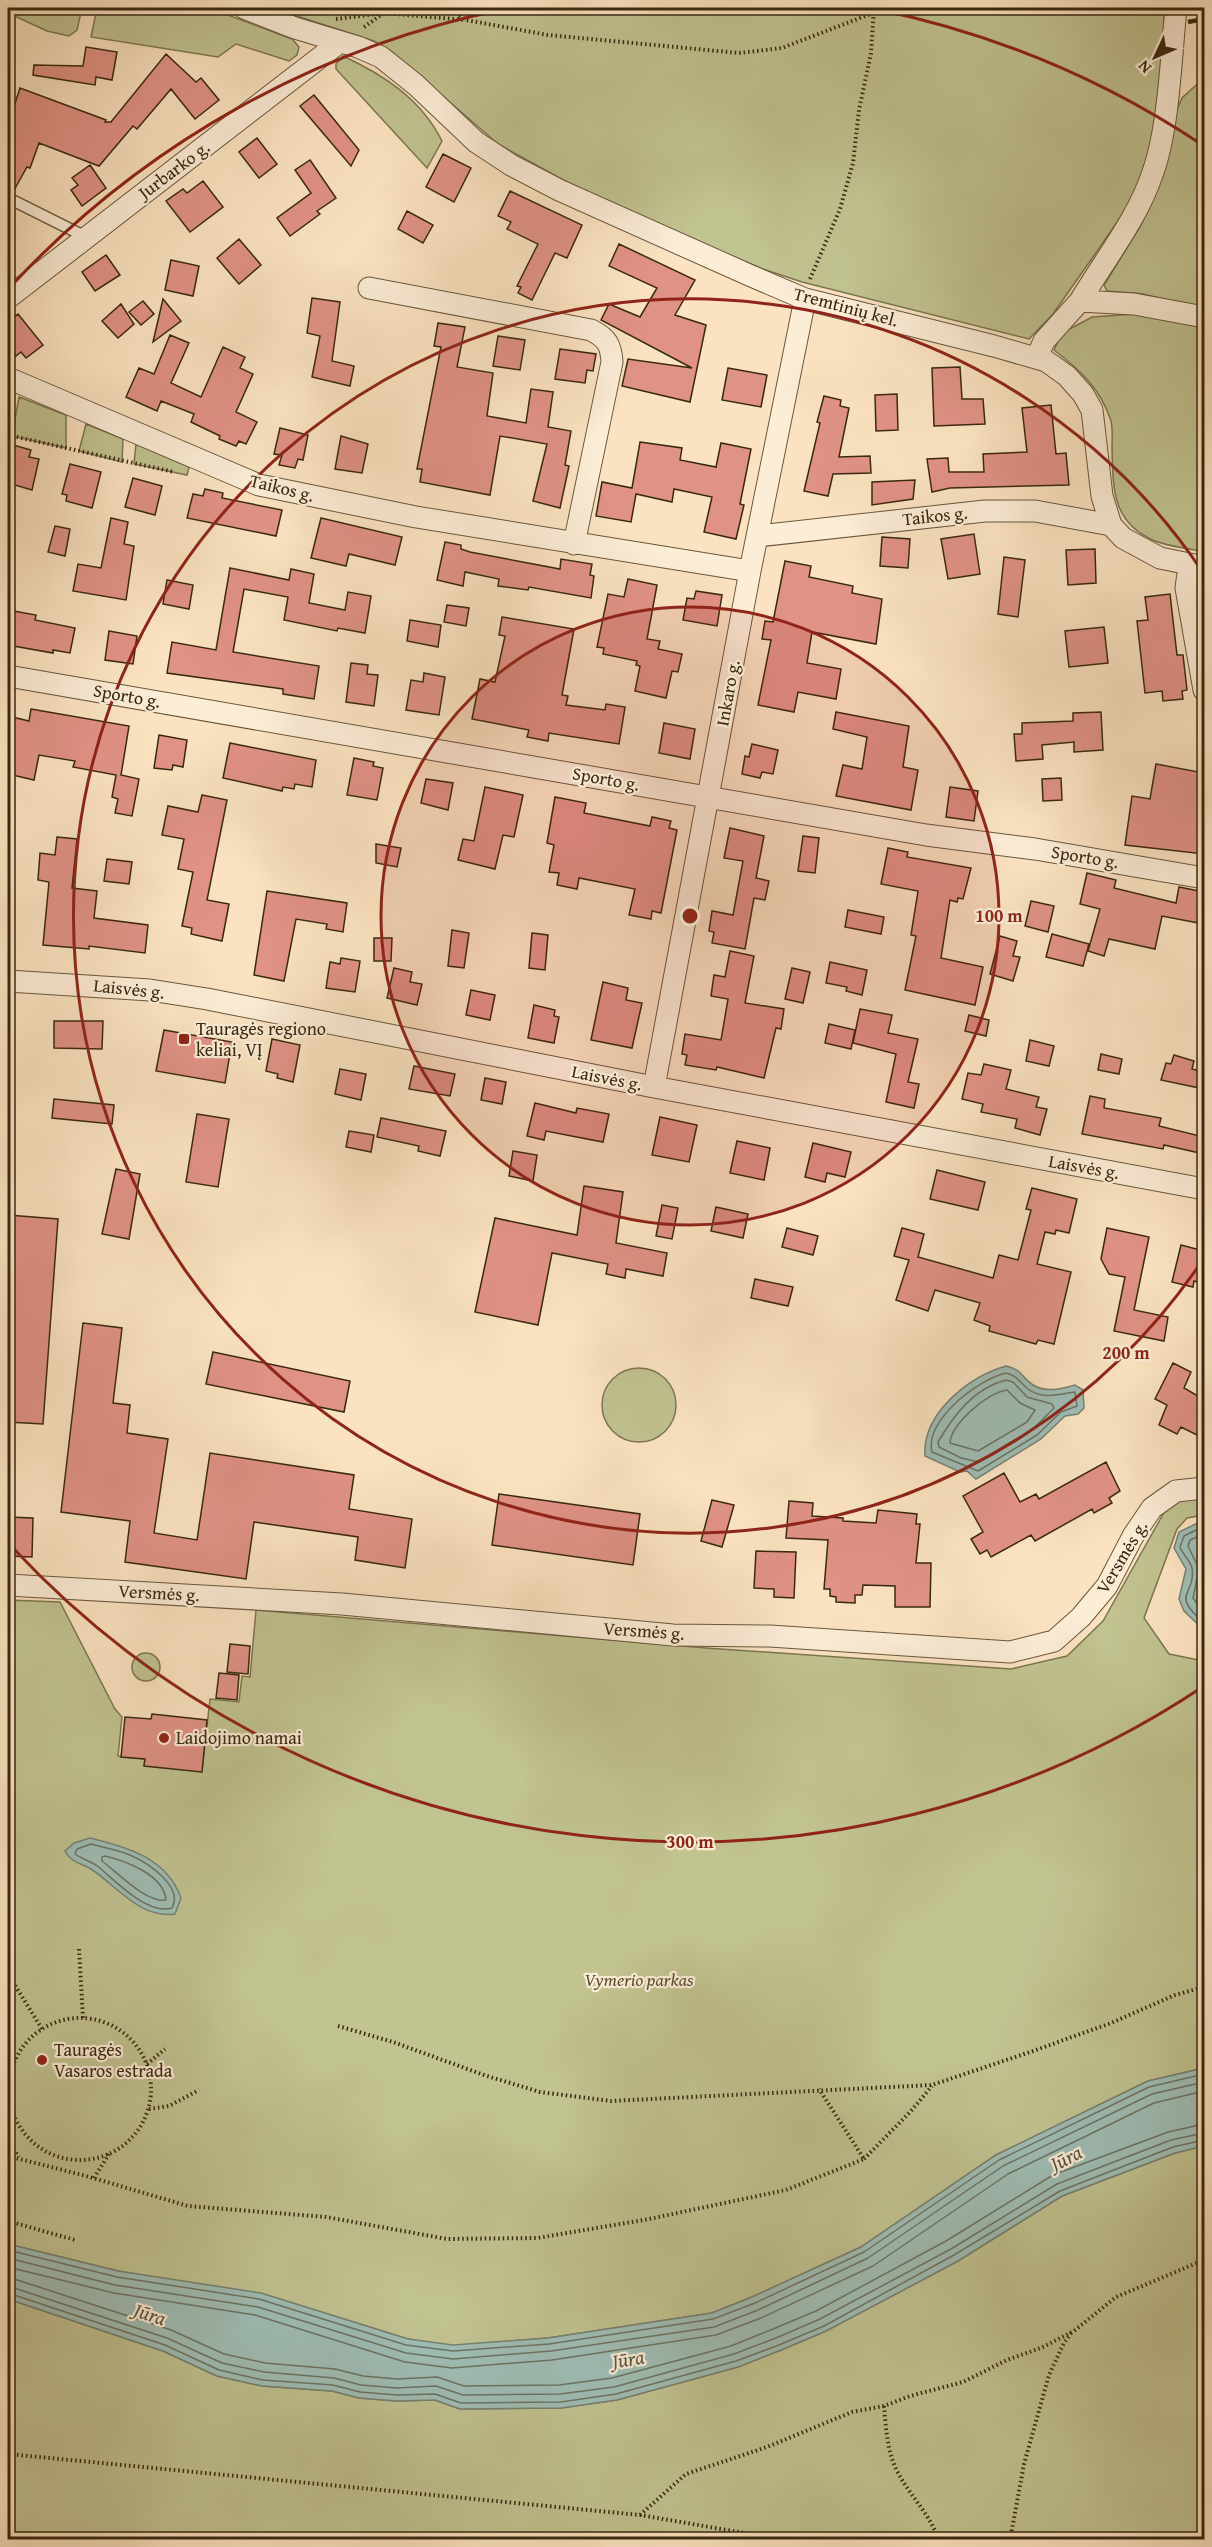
<svg xmlns="http://www.w3.org/2000/svg" width="1212" height="2547" viewBox="0 0 1212 2547" font-family="'Gentium Book Plus',serif">
<rect width="100%" height="100%" fill="#fbe3c1"/>
<filter id="stains"><feTurbulence type="fractalNoise" baseFrequency=".00333" numOctaves="4"/><feColorMatrix values="0 0 0 0 .2 0 0 0 0 .09 0 0 0 0 .02 0 0 0 .5 -.17"/></filter>
<radialGradient id="worn" r=".72"><stop offset=".6" stop-color="#630" stop-opacity="0"/><stop offset="1" stop-color="#630" stop-opacity=".3"/></radialGradient>
<path fill="#c1c391" stroke="#7c7650" stroke-width="1.5" d="M8 8H82L77 30 69 36 47 31 8 13Z
M97 8H209L292 39 299 47 297 55 289 61 236 44 218 57 91 37Z
M272 8H1164L1163 62 1155 136 1132 201 1053 314 1029 339 802 282 763 269 663 227 567 182 498 144 391 51 374 41Z
M343 56C384 75 421 99 442 141L427 168 336 69V64Z
M1204 78V309L1143 294 1107 291 1104 285 1141 225 1162 176 1172 121 1182 98Z
M1135 314 1200 326 1204 329V552C1189 548 1170 547 1155 541 1112 523 1113 489 1112 448 1112 440 1113 429 1111 421 1101 389 1080 370 1054 350L1062 333 1092 317Z
M19 397 66 415V448L12 436Z
M86 424 123 439 122 462 79 451Z
M136 444 189 467 187 475 134 464Z
M602 1405a37 37 0 1 1 74 0a37 37 0 1 1-74 0Z
M1204 1494V1515L1187 1518 1177 1529 1144 1618 1169 1654 1204 1661V2068L1148 2081 996 2155 861 2247 752 2297 712 2313 548 2338 453 2346 408 2339 292 2303 118 2271 8 2244V1600L60 1602 115 1709 122 1717 118 1756 145 1759 144 1765 202 1772 210 1699 239 1702 242 1676 250 1677 256 1610 706 1648 1011 1669 1067 1656 1103 1621 1166 1509 1182 1498Z
M132 1667a14 14 0 1 1 28 0a14 14 0 1 1-28 0Z
M1204 2146V2539L8 2540V2299L163 2351 217 2376 262 2386 332 2391 359 2398 397 2401 435 2400 460 2409 561 2408 617 2400 738 2367 781 2350 826 2331 958 2261 1062 2196 1175 2153Z"/>
<path fill="#9fbeb6" stroke="#768274" stroke-width="1.5" d="M1006 1366C1025 1371 1019 1376 1033 1385 1046 1393 1062 1389 1075 1385L1083 1390 1084 1408 1078 1414 1065 1416 1041 1439 976 1479 967 1471 960 1472 925 1456C922 1414 968 1377 1006 1366Z
M1204 1520V1630L1184 1611 1179 1599 1186 1569 1174 1548 1179 1532Z
M90 1838C127 1847 167 1858 181 1898L175 1914C140 1919 117 1886 91 1869 81 1863 70 1862 65 1851L74 1843Z
M1204 2068V2146L1175 2153 1062 2196 958 2261 826 2331 781 2350 738 2367 617 2400 561 2408 460 2409 435 2400 397 2401 359 2398 332 2391 262 2386 217 2376 163 2351 8 2299V2244L118 2271 261 2293 408 2339 453 2345 548 2338 712 2313 752 2297 861 2247 996 2155 1148 2081Z"/>
<g fill="none" stroke-linecap="round" stroke-linejoin="round">
<path stroke="#6c7363" stroke-width="1.5" d="M1006 1373C1018 1376 1019 1382 1028 1389 1043 1400 1059 1394 1075 1392L1077 1406 1061 1412 1037 1435 978 1471 932 1452C924 1420 979 1379 1006 1373Z
M1006 1380 1013 1382 1027 1397 1052 1404 1054 1408 1033 1429 979 1462 961 1458 939 1447 938 1442C954 1415 974 1388 1006 1380Z
M1007 1390 1020 1403 1035 1410 1027 1422 978 1451 950 1443C951 1424 988 1392 1007 1390Z
M1204 1526 1184 1536 1180 1547C1183 1555 1190 1560 1192 1568 1196 1597 1169 1592 1204 1623
M1204 1534 1190 1540 1188 1546 1199 1569 1193 1598 1204 1613
M91 1844C105 1848 120 1850 132 1856 148 1863 184 1887 172 1908 147 1916 114 1879 96 1865 89 1861 81 1858 75 1854L77 1849Z
M105 1856C126 1861 164 1875 166 1900 147 1904 117 1872 102 1861V1857Z
M8 2250 117 2277 259 2299 406 2345 453 2351 549 2344 713 2319 755 2303 864 2252 999 2160 1149 2087 1204 2074
M8 2258 115 2285 258 2307 406 2353 453 2359 551 2351 714 2327 758 2310 868 2258 1003 2166 1152 2094 1204 2082
M8 2267 114 2293 255 2315 405 2362 452 2368 552 2360 716 2335 761 2318 873 2266 1008 2174 1154 2103 1204 2091
M8 2277 171 2330 224 2354 265 2363 335 2369 363 2376 397 2379 437 2377 464 2386 559 2385 612 2378 731 2346 773 2329 816 2311 946 2241 1053 2175 1168 2132 1204 2124
M8 2286 167 2338 222 2363 264 2372 334 2378 361 2385 397 2388 436 2386 463 2395 560 2394 614 2387 734 2354 776 2338 820 2319 951 2249 1057 2184 1171 2140 1204 2133
M8 2293 165 2345 219 2370 263 2380 333 2385 360 2392 397 2395 435 2394 461 2403 561 2402 616 2394 736 2361 779 2345 824 2326 954 2255 1060 2191 1173 2147 1204 2140"/>
</g>
<path fill="#e19286" stroke="#382810" stroke-width="1.5" d="M86 47 117 52 112 80 96 77 95 85 33 75 34 65 83 66Z
M166 54 196 82 201 78 219 100 195 119 171 89 137 129 133 126 99 166 39 143 30 168 27 167 13 192 8 191V125L20 88 106 120 105 122H111Z
M314 95 359 150 351 166 300 106Z
M257 138 277 164 259 178 239 152Z
M443 154 471 168 454 202 426 187Z
M310 160 336 198 317 211 320 214 290 236 277 218 311 193 295 170Z
M90 165 106 188 82 206 71 190 78 185 72 178Z
M203 181 223 207 190 232 166 201 183 189 187 193Z
M510 191 582 225 567 258 555 253 532 300 518 293 521 287 517 286 538 244 507 229 511 222 498 216Z
M407 211 433 225 423 243 398 229Z
M239 239 261 265 239 284 217 258Z
M619 244 695 280 675 315 706 325 690 402 622 386 628 359 692 368 601 320 609 304 640 317 657 288 609 266Z
M106 255 120 275 95 291 82 272Z
M171 260 199 266 193 296 165 290Z
M312 298 340 302 332 361 354 366 350 386 312 377 320 336 307 333Z
M163 299 181 321 153 342Z
M143 301 154 314 141 325 129 312Z
M121 304 134 324 118 338 102 321Z
M18 314 43 345 26 358 21 352 16 356 8 345V322Z
M438 323 465 327 457 367 493 373 487 416 526 423 531 389 553 392 548 427 571 431 565 465 569 466 560 508 533 501 547 444 500 436 490 495 420 482 422 469H417L441 347 434 346Z
M170 335 189 343 171 383 201 397 223 347 245 357 240 368 253 374 236 412 257 422 246 444 239 441 236 446 219 439 220 436 191 422 194 414 161 401 157 411 126 397 139 368 154 374Z
M498 336 525 340 520 370 493 366Z
M560 349 596 354 593 371 587 370 585 383 555 379Z
M960 367 962 399H983L985 424 934 426 932 368Z
M728 368 767 375 761 407 722 400Z
M897 394 898 430 876 431 875 395Z
M824 396 841 400 840 406 849 408 839 457 870 456 871 473 833 474 828 496 804 491 820 423 817 422Z
M1051 405 1056 454 1066 453 1069 485 950 488 932 492 927 459 948 458 949 472H984L983 454 1027 452 1022 408Z
M280 428 308 435 303 460 298 459 295 468 279 465 282 455 274 454Z
M341 436 368 444 362 473 335 469Z
M640 442 682 448 680 460 716 467 721 443 751 449 740 504 744 505 736 539 704 532 712 497 674 489 672 502 636 494 631 522 596 516 602 482 632 488Z
M13 445 31 450 29 457 39 459 32 490 8 483Z
M70 464 101 472 92 508 66 501 67 495 62 494Z
M133 478 162 486 155 515 125 507Z
M915 480 913 499 872 505V482Z
M205 489 223 493 222 498 282 510 276 536 187 518 193 494 203 496Z
M111 518 128 522 124 544 134 546 126 600 73 591 78 564 101 568Z
M321 518 402 537 395 565 349 554 346 566 311 558Z
M55 526 70 529 65 556 48 552Z
M974 534 980 574 948 579 941 539Z
M882 537 910 539 908 568 880 566Z
M445 542 461 545V549L470 552 560 569 561 559 592 564 590 575 594 576 591 598 529 587 528 590 498 586 499 579 465 572 463 586 437 580Z
M1095 549 1096 583 1068 585 1066 550Z
M1004 557 1025 560 1018 617 998 614Z
M785 561 811 566 809 577 853 586 852 593 882 599 876 644 812 632 807 663 841 669 836 699 798 692 794 712 758 705 771 640 762 639 765 621 773 622Z
M230 568 289 580 291 569 314 574 309 603 345 610 348 592 371 596 365 633 338 628 337 631 284 620 288 597 244 589 233 652 319 666 314 699 283 694V689L167 673 172 642 216 650Z
M628 579 657 585 647 639 660 641 658 649 682 654 678 672 672 671 666 698 635 691 640 666 636 665 637 661 603 654 604 648 597 647 608 594 624 597Z
M167 580 193 585 189 609 163 604Z
M696 591 722 595 717 626 683 620 687 598 694 599Z
M1170 594 1177 655H1183L1187 690 1182 691 1183 699 1163 701 1162 691 1145 693 1137 621 1148 620 1145 597Z
M447 605 469 608 466 626 444 622Z
M8 610 36 615 35 620 75 628 70 653 53 650V653L8 645Z
M502 617 574 629 562 695 568 696 566 705 605 710 606 704 625 707 619 744 549 733 548 741 527 737 529 730 472 719 480 679 495 682 505 636 499 635Z
M410 620 441 625 438 647 407 641Z
M1104 627 1108 663 1069 667 1065 631Z
M109 631 137 636 133 664 105 660Z
M351 663 368 665 367 674 378 675 374 706 346 702Z
M424 673 445 677 439 715 406 710 411 680 423 682Z
M31 709 129 726 121 775 139 779 132 816 115 813 118 799 112 797 116 775 73 767 75 761 39 755 34 780 8 774 13 746 8 745V716L29 721Z
M836 712 909 726 903 767 918 770 911 810 836 796 843 765 862 769 867 737 833 729Z
M1101 712 1103 750 1074 752V742L1042 745 1043 759 1016 761 1014 734H1022V723L1073 721V713Z
M664 723 695 729 690 759 659 753Z
M159 735 187 740 183 767 173 765 172 770 154 768Z
M230 743 316 760 312 787 295 784 294 789 283 787 282 791 223 778Z
M752 744 778 750 773 774 762 772 760 778 742 774 745 756 749 757Z
M354 758 374 762 373 766 383 768 377 800 347 795Z
M1156 764 1204 773V854L1125 845 1132 796 1150 799Z
M1061 778 1062 800 1043 801 1042 779Z
M426 779 453 783 448 810 421 803Z
M485 787 523 795 514 837 503 835 495 869 458 860 463 839 474 841Z
M950 787 978 791 974 821 946 817Z
M202 795 227 800 207 900 229 904 222 941 191 934 192 928 182 926 193 872 178 869 184 839 162 835 168 806 198 812Z
M555 797 586 803 584 813 650 826 652 817 671 821 669 828 677 830 661 913 652 911 651 919 629 915 635 889 579 878 577 889 557 885 559 873 549 872 554 845 547 843Z
M730 828 764 836 756 878 769 881 765 900 754 898 745 949 712 943 714 932 709 931 712 911 733 915 743 861 724 858Z
M803 836 819 838 815 873 798 871Z
M57 837 77 839 72 888 97 891 94 918 148 925 145 953 89 946V949L43 945 49 882 38 880 40 853 55 855Z
M376 844 401 848 397 867 376 863Z
M888 848 908 852 907 857 971 868 963 899 958 898 957 902 950 900 941 958 983 967 975 1005 905 990 916 936 911 935 918 891 881 884Z
M107 859 132 862 129 884 104 881Z
M1087 873 1116 880 1114 888 1176 903 1179 887 1204 892V924L1162 916 1155 949 1109 939 1104 956 1088 951 1100 909 1080 904Z
M267 891 347 903 343 932 326 929 327 924 296 919 284 981 254 975Z
M1031 901 1054 906 1048 932 1025 926Z
M848 910 884 917 881 934 845 927Z
M452 930 469 933 464 968 448 966Z
M532 933 548 935 545 970 529 968Z
M1052 934 1089 944 1083 966 1046 957Z
M1000 936 1017 941 1013 956 1020 957 1013 981 990 974Z
M374 938H392L391 961H374Z
M730 951 754 956 745 1003 784 1009 781 1029 776 1028 764 1078 717 1067 716 1070 685 1065 687 1055 682 1054 685 1034 721 1040 728 999 711 996 714 975 725 977Z
M341 958 360 961 355 992 326 988 330 962 340 964Z
M830 962 867 970 862 995 846 991 847 987 826 983Z
M394 968 412 972 410 982 422 984 417 1005 387 998Z
M792 968 810 972 803 1003 785 999Z
M603 982 628 988 626 1000 642 1003 632 1048 591 1040Z
M471 990 495 995 490 1020 466 1015Z
M534 1005 555 1010 554 1016 559 1017 554 1043 528 1038Z
M860 1009 892 1015 888 1033 918 1039 908 1082 919 1084 914 1108 886 1102 896 1054 853 1043Z
M969 1015 989 1020 986 1036 965 1031Z
M54 1021H103L102 1049 54 1048Z
M829 1024 855 1030 851 1049 825 1043Z
M164 1030 232 1042 225 1083 156 1071Z
M272 1039 300 1045 293 1082 277 1078 278 1074 266 1071Z
M1030 1040 1054 1046 1049 1066 1026 1061Z
M1101 1054 1122 1059 1119 1074 1098 1070Z
M1174 1055 1194 1061 1192 1069 1204 1072V1089L1161 1080 1166 1063 1171 1064Z
M984 1064 1011 1070 1006 1089 1039 1097 1036 1107 1047 1109 1040 1135 1015 1128 1017 1119 981 1112 983 1104 962 1099 968 1073 981 1075Z
M414 1066 455 1074 450 1096 409 1089Z
M340 1069 366 1074 361 1100 335 1094Z
M485 1078 506 1082 502 1104 481 1100Z
M1090 1096 1105 1099 1104 1108 1161 1118 1159 1126 1204 1137V1154L1164 1145 1163 1149 1082 1134Z
M54 1099 114 1105 112 1124 52 1118Z
M535 1103 576 1113 577 1108 609 1114 603 1142 546 1131 544 1140 527 1136Z
M197 1114 229 1119 218 1187 186 1182Z
M660 1117 697 1125 689 1162 652 1155Z
M381 1118 446 1131 440 1156 418 1151 419 1146 377 1137Z
M349 1131 374 1135 371 1152 346 1147Z
M737 1141 770 1148 764 1180 730 1173Z
M813 1143 851 1152 845 1177 827 1173 825 1182 805 1177Z
M513 1151 537 1155 533 1181 509 1176Z
M116 1169 140 1174 129 1239 102 1234Z
M937 1170 985 1182 978 1210 930 1199Z
M584 1186 623 1192 616 1243 667 1253 663 1276 626 1269 625 1278 606 1274 608 1264 552 1253 538 1325 475 1312 495 1218 577 1235Z
M1032 1188 1077 1199 1069 1233 1056 1230 1055 1234 1045 1232 1037 1264 1071 1272 1054 1344 1038 1340 1036 1344 989 1331 990 1326 974 1320 980 1303 935 1290 928 1311 896 1300 909 1260 894 1256 902 1228 924 1234 918 1257 993 1278 999 1255 1018 1260 1031 1210 1026 1209Z
M662 1205 678 1208 672 1239 656 1236Z
M716 1207 748 1214 743 1238 711 1231Z
M8 1215 58 1219 43 1424 8 1422Z
M787 1228 818 1236 813 1255 782 1247Z
M1107 1228 1149 1237 1134 1310 1168 1317 1164 1341 1114 1331 1125 1277 1109 1274 1101 1259Z
M1181 1245 1204 1251V1284L1194 1281 1193 1287 1172 1282Z
M755 1279 793 1287 788 1306 751 1298Z
M83 1323 122 1328 113 1403 130 1405 127 1433 168 1439 154 1533 197 1540 210 1453 354 1475 349 1509 412 1519 405 1568 355 1560 358 1537 254 1522 246 1579 125 1562 130 1521 61 1512Z
M213 1352 350 1381 344 1412 206 1384Z
M1173 1363 1191 1372 1184 1388 1203 1399 1200 1403 1204 1405V1420L1197 1435 1181 1427 1177 1434 1159 1425 1167 1405 1155 1399Z
M1106 1462 1120 1491 1109 1498 1112 1503 1094 1513 1092 1509 1035 1541 1031 1535 991 1557 987 1550 980 1554 971 1539 983 1532 963 1496 1004 1473 1020 1502 1036 1494 1039 1499Z
M499 1494 640 1514 633 1565 492 1545Z
M712 1500 734 1505 722 1547 701 1541Z
M789 1501 813 1503 812 1516 843 1518V1521L876 1523 878 1510 917 1514 916 1524H920L916 1563H931L930 1607H895V1586L863 1585 862 1595H855V1603L836 1602V1597L830 1596V1589H824L828 1540 786 1538Z
M8 1517 33 1518 32 1557 8 1556Z
M756 1551 796 1552 794 1598 774 1597V1589L754 1588Z
M230 1644 250 1646 248 1674 227 1672Z
M219 1673 239 1675 237 1700 216 1698Z
M152 1714 207 1720 202 1772 144 1766 145 1759 121 1757 125 1717 151 1719Z"/>
<g fill="none" stroke-linecap="round" stroke-linejoin="round">
<defs>
<path id="service" d="M8 198 86 237"/>
<path id="minor" d="M244 8 295 28 358 47 381 57 416 85 476 142 511 165 559 190 749 275 805 299 994 346 1046 361 1067 376 1083 394 1092 410 1102 496 1111 525 1123 538 1160 558 1204 567
M369 288 591 330C607 338 611 345 612 362L574 544
M8 298 340 42
M1080 301C1105 259 1138 218 1153 172 1169 127 1171 57 1176 8
M1037 357 1044 341 1080 301 1134 304 1204 317
M8 378 259 485 416 517 750 571
M758 536 985 511H1035L1111 525
M1189 566 1186 588 1204 690
M8 676 926 835 1035 849 1204 878
M8 981 150 990 207 999 654 1087 1204 1189
M654 1087 750 571 805 299
M8 1585 342 1604 673 1635 770 1636 1010 1652 1054 1641 1081 1617 1107 1586 1133 1536 1152 1508 1176 1491 1204 1488"/>
</defs>
<use href="#service" stroke="#69573c" stroke-width="13"/>
<use href="#minor" stroke="#69573c" stroke-width="23"/>
<path stroke="#382810" stroke-width="4" stroke-dasharray="1.5 3" stroke-linecap="butt" d="M448 8 466 20 548 35 739 53 782 48 886 8
M336 19 384 13 466 20
M364 27 391 8
M810 279 840 209 853 163 859 110 871 53 874 8
M8 435 174 472
M8 1876V1898
M79 1949 83 2018
M8 1974 42 2029
M9 2089a71 71 0 1 1 142 0a71 71 0 1 1-142 0Z
M338 2026 393 2042 484 2075 540 2092 611 2101 932 2085 1033 2051 1111 2023 1175 1995 1204 1987
M147 2064 165 2049
M149 2109 169 2106 199 2090
M8 2142 19 2157
M8 2156 86 2176 188 2206 326 2217 447 2239 538 2238 649 2219 786 2190 864 2159 819 2089
M864 2159 911 2111 932 2086
M94 2178 109 2154
M8 2221 75 2240
M884 2406C886 2428 887 2451 897 2471 910 2496 929 2513 939 2540
M8 2454 640 2515 785 2540
M640 2515 686 2474 767 2447 852 2412 884 2406 910 2396 963 2382 1007 2360 1041 2348 1074 2331 1116 2297 1204 2260
M1010 2540 1024 2464 1049 2375 1064 2343 1072 2332"/>
<use href="#service" stroke="#fcedd7" stroke-width="10"/>
<use href="#minor" stroke="#fcedd7" stroke-width="21"/>
<path stroke="#382810" stroke-width="4.5" stroke-dasharray="10 10" stroke-linecap="butt" d="M1188 22 1204 19"/>
</g>
<circle cx="690" cy="916" r="309" fill="#8f2418" fill-opacity=".12"/>
<g fill="none" stroke="#8f2418" stroke-width="3">
<circle cx="690" cy="916" r="309"/>
<path d="M1202 1261A617 617 0 1 1 1202 571"/>
<path d="M1201 1688A926 926 0 0 1 13 1548M13 284A926 926 0 0 1 505 9M875 9A926 926 0 0 1 1201 144"/>
</g>
<g fill="#8f2418" stroke="#fcedd7" stroke-width="2">
<rect x="178" y="1033" width="12" height="12" rx="3"/>
<circle cx="164" cy="1738" r="6"/>
<circle cx="42" cy="2060" r="6"/>
</g>
<g text-anchor="middle" stroke-width="4.5" stroke-linejoin="round" paint-order="stroke">
<g font-size="18" fill="#382810" stroke="#fcedd7">
<text transform="translate(174 170) rotate(-37)" y="6">Jurbarko g.</text>
<text transform="translate(846 307) rotate(15)" y="6">Tremtinių kel.</text>
<text transform="translate(282 488) rotate(14)" y="6">Taikos g.</text>
<text transform="translate(935 516) rotate(-6)" y="6">Taikos g.</text>
<text transform="translate(728 693) rotate(-80)" y="6">Inkaro g.</text>
<text transform="translate(127 696) rotate(10)" y="6">Sporto g.</text>
<text transform="translate(606 779) rotate(10)" y="6">Sporto g.</text>
<text transform="translate(1085 857) rotate(9)" y="6">Sporto g.</text>
<text transform="translate(129 989) rotate(6)" y="6">Laisvės g.</text>
<text transform="translate(607 1078) rotate(11)" y="6">Laisvės g.</text>
<text transform="translate(1084 1167) rotate(10)" y="6">Laisvės g.</text>
<text transform="translate(1122 1557) rotate(-59)" y="6">Versmės g.</text>
<text transform="translate(159 1593) rotate(3)" y="6">Versmės g.</text>
<text transform="translate(644 1631) rotate(4)" y="6">Versmės g.</text>
</g>
<g font-size="18" fill="#382810" stroke="#fcedd7" text-anchor="start">
<text x="196" y="1035">Tauragės regiono<tspan x="196" dy="21">keliai, VĮ</tspan></text>
<text x="176" y="1744">Laidojimo namai</text>
<text x="54" y="2056">Tauragės<tspan x="54" dy="21">Vasaros estrada</tspan></text>
</g>
<g font-size="18" font-style="italic" fill="#5a4f30" stroke="#fcedd7">
<text x="639" y="1986">Vymerio parkas</text>
</g>
<g font-size="20" font-style="italic" fill="#575542" stroke="#fcedd7">
<text transform="translate(1066 2158) rotate(-27)" y="7">Jūra</text>
<text transform="translate(150 2314) rotate(18)" y="7">Jūra</text>
<text transform="translate(628 2359) rotate(-9)" y="7">Jūra</text>
</g>
</g>
<circle cx="690" cy="916" r="9" fill="#8f2418" stroke="#fcedd7" stroke-width="3"/>
<g font-size="18" text-anchor="middle" font-weight="bold" fill="#8f2418" stroke="#fcedd7" stroke-width="4.5" stroke-linejoin="round" paint-order="stroke">
<text x="999" y="922">100 m</text>
<text x="1126" y="1359">200 m</text>
<text x="690" y="1848">300 m</text>
</g>
<rect width="1212" height="2547" fill="none" stroke="#fbe3c1" stroke-width="30"/>
<rect x="9" y="9" width="1194" height="2529" fill="none" stroke="#382810" stroke-width="3"/>
<rect x="15" y="15" width="1182" height="2517" fill="none" stroke="#382810" stroke-width="1.5"/>
<g transform="translate(1155 57) rotate(226)" stroke="#fcedd7" stroke-width="4.5" paint-order="stroke">
<path d="M0-4.5L10 22L0 15L-10 22Z" fill="#382810"/>
<text y="-9" font-size="16" font-weight="bold" text-anchor="middle" fill="#382810">N</text>
</g>
<rect width="100%" height="100%" filter="url(#stains)"/>
<rect width="100%" height="100%" fill="url(#worn)"/>
</svg>
